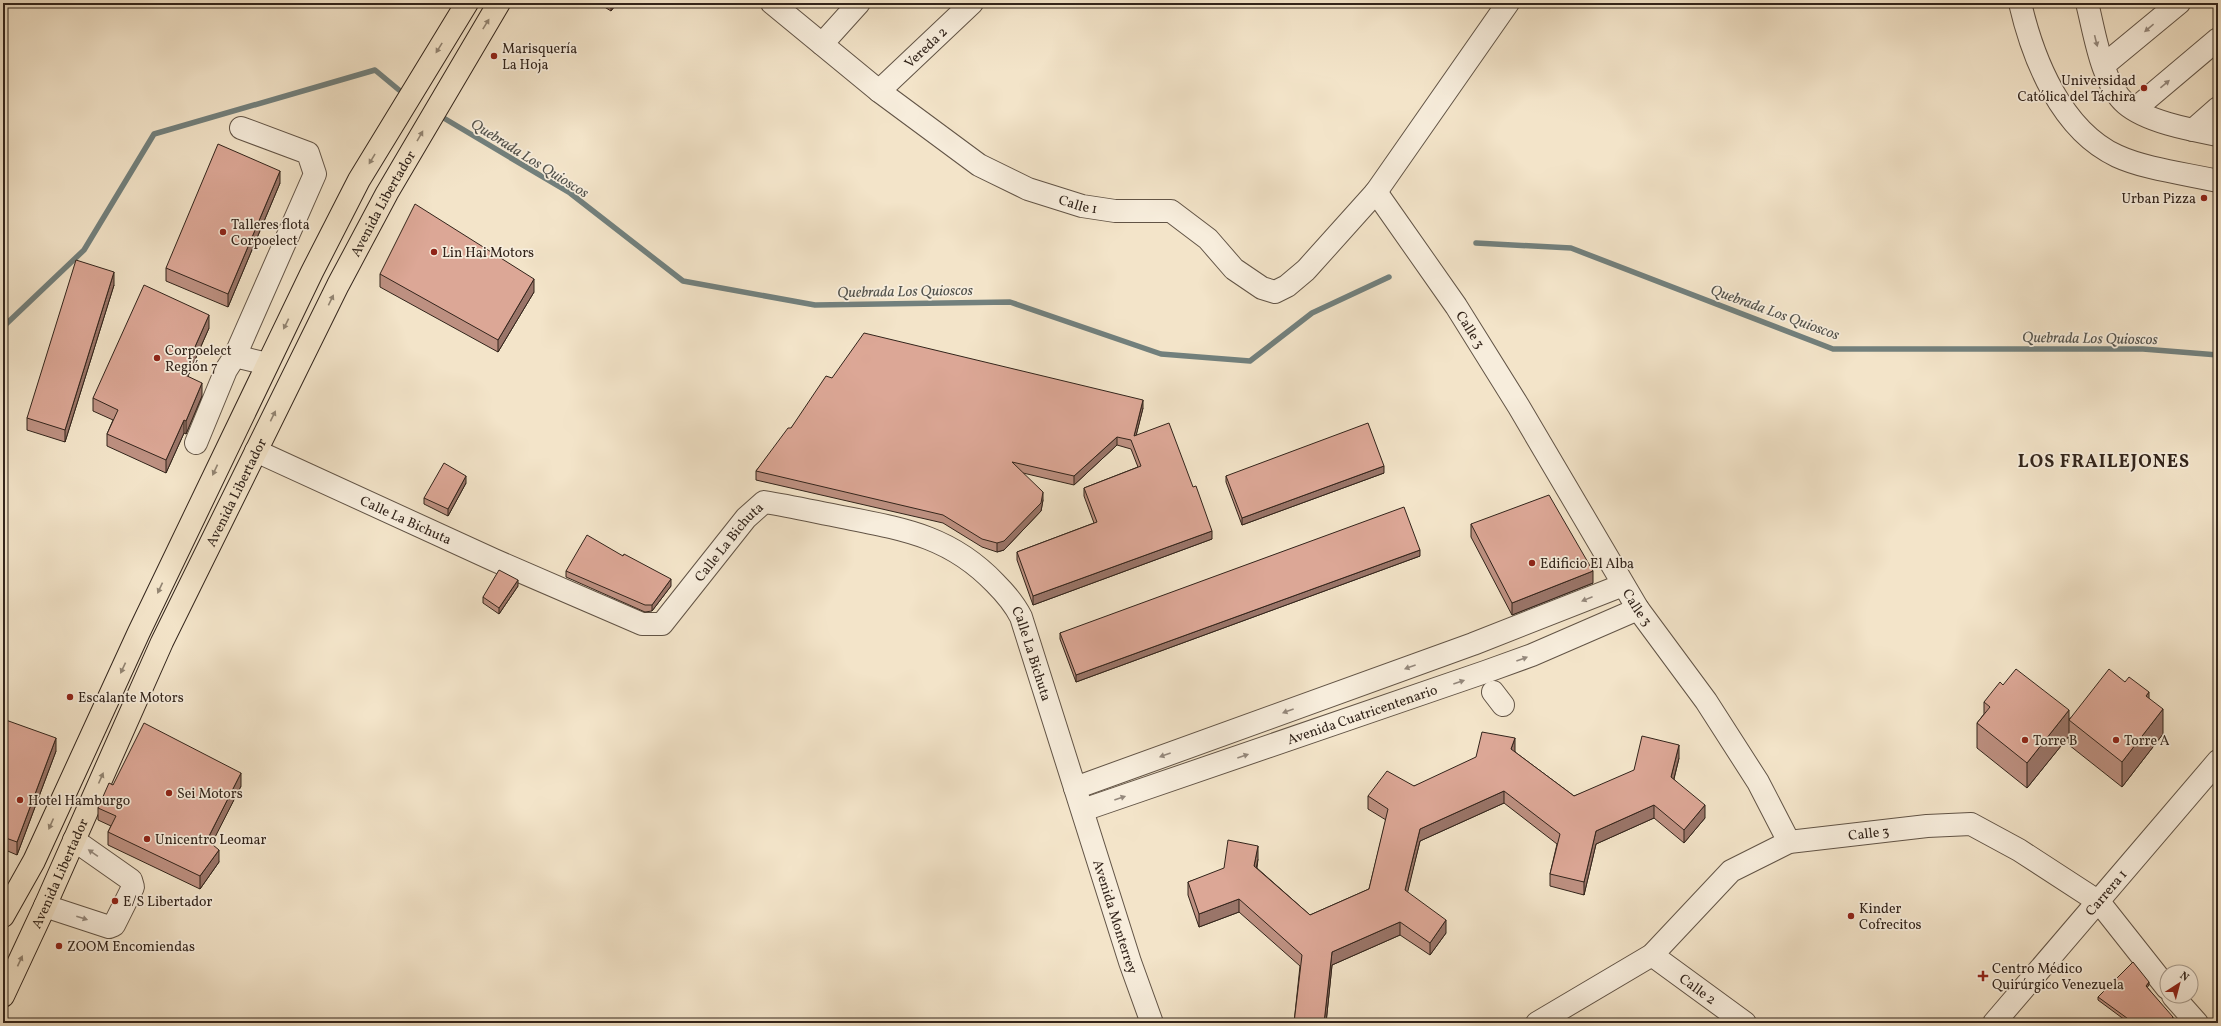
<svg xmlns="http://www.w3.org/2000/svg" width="2221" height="1026" viewBox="0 0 2221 1026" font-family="Vollkorn,serif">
<rect width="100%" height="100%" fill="#f3e4c9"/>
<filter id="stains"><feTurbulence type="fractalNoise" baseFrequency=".005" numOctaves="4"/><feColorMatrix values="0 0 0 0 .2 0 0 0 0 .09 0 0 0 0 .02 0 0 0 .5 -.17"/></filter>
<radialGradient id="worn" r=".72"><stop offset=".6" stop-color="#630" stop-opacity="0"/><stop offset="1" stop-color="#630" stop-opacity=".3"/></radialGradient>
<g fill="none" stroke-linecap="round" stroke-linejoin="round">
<path stroke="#72807d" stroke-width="5.5" d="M442 117 570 193 683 281 815 305 1010 302 1161 354 1250 361 1312 313 1389 277
M1476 243 1571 248 1833 349H2143L2218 355
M3 327 84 250 154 134 375 70 399 90"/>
<defs>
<g id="minor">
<path id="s1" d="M772 3 879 91 979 165 1028 189 1082 206 1115 211H1171L1208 239 1234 269 1262 288 1275 292 1287 286 1306 270 1376 192 1508 3"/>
<path d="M2020 3C2033 59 2061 130 2117 156 2145 169 2187 174 2218 181"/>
<path d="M2087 3C2095 34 2101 82 2126 104 2147 122 2192 130 2218 135"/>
<path d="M822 44 859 3"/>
<path d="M2104 65 2179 3"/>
<path id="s2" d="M879 91 972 3"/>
<path d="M2135 109 2218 39"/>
<path d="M2193 130 2218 108"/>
<path id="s3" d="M1376 192 1456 306 1519 407 1638 609 1706 701 1758 782 1789 842"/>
<path d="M235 356 315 174 308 153 241 128"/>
<path d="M196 443 226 370 235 356 267 364"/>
<path id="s4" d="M256 451 494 560 642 624H662L746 518 764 502C790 506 816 512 842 517 903 529 950 536 995 583 1006 594 1014 603 1021 617L1130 962 1152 1023"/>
<path d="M1493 692 1503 705"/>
<path d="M1075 788 1473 644 1623 585"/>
<path id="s5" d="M1083 810 1485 672 1532 655 1638 609"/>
<path d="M45 906 109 927 114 925 133 887 131 880 74 840"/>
<path id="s6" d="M1652 955 1745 1023"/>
<path d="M2173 996 2197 1023"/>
<path id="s7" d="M1537 1023 1652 955 1731 871 1789 842 1927 826 1971 824 2019 850 2099 902 2167 988"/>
<path id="s8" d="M1994 1023 2218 761"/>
</g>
<g id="major">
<path d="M3 916 34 861 139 632 312 272 359 180 467 3"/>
<path id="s9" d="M3 996 45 906 162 642 338 285 387 193 499 3"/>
</g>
</defs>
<use href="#minor" stroke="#625446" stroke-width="24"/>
<use href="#major" stroke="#32241b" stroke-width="24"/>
<use href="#minor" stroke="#f7eddc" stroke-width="22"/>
<use href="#major" stroke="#f3e4c9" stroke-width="22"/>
</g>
<path fill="#bd9081" stroke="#32241b" d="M598 3H617L611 11Z
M280 183 228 307 166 281V268Z
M380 274 534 292 498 352 380 287Z
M114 285 65 442 27 430V418Z
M209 328 188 376 202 396 186 434 184 433 166 473 107 446V434L113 420 93 411V398Z
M832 378 1143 408 1136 435 1212 539 1033 605 1017 560V552L1094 523 1084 496V488L1138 467 1131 449 1117 445 1074 485 1023 473 1043 500 1041 511 1004 550 997 552 982 547 943 523 756 480V471Z
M1384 473 1242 525 1226 482V476Z
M466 483 448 516 424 504V498Z
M1471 524 1593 583 1512 615 1471 537Z
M623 556 671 586 652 611 645 612 566 577V571Z
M1420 556 1076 682 1060 639V633Z
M518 586 499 614 483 603V597Z
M2125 682 2149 698 2163 734 2122 787 2069 745V736L2027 788 1977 748V723L1984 714V702L2003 685 2069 719Z
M3 719 56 751 17 855 3 849Z
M1515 751V752L1574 796 1679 758 1674 779 1705 818 1684 843 1654 818 1596 844 1584 895 1550 886V874L1557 844 1504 803 1420 841 1407 892 1446 933 1430 955 1400 935 1332 965 1326 1023H1294L1300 966 1239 912 1199 927 1188 895V882L1258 859 1257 868 1310 915 1369 889 1386 820 1368 809V796L1414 786Z
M113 785 241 786 211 844 219 862 200 889 108 845V832L111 826 98 820V808Z
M2149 985 2147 987 2173 1020 2172 1022 2129 1023 2098 1000V997Z"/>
<path fill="#9a7569" stroke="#32241b" d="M611 3H617L611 11Z
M280 171V183L228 307V294Z
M114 272V285L65 442V430Z
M534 279V292L498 352V340Z
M209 315V328L183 387V374Z
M202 383V396L186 434V421Z
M1143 400V408L1134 444V436Z
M184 420V433L166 473V460Z
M1117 437V445L1074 485V476Z
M1384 466V473L1242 525V518Z
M466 476V483L448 516V509Z
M1043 492V500L1041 511 1004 550 997 552V543Z
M1212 531V539L1033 605V596Z
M1420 550V556L1076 682V675Z
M1593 571V583L1512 615V603Z
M671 579V586L652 611V605Z
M518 580V586L499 614V608Z
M2149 692V718L2146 696Z
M2163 709V734L2122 787V762Z
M2069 710V736L2027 788V763Z
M56 738V751L17 855V842Z
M1515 738V751L1511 762V749Z
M1679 745V758L1671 790V777Z
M241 773V786L207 853V840Z
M1504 791V803L1420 841 1405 903V890L1420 829Z
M1654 805V818L1596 844 1584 895V882L1596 831Z
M1705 805V818L1684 843V830Z
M1258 846V859L1254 879V866Z
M219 850V862L200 889V876Z
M1239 899V912L1199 927V914Z
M1446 920V933L1430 955V943Z
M1400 922V935L1332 965 1326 1023H1324L1332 952Z
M2149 982V985L2146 989V986Z
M2173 1017V1020L2171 1023 2170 1021Z"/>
<path fill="#dca796" stroke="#32241b" d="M218 144 280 171 228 294 166 268Z
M415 204 534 279 498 340 380 274Z
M76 260 114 272 65 430 27 418Z
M144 285 209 315 183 374 202 383 186 421 184 420 166 460 107 434 118 410 93 398Z
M864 333 1143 400 1134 436 1169 423 1193 487 1196 486 1212 531 1033 596 1017 552 1097 522 1084 488 1141 466 1131 440 1117 437 1074 476 1012 462 1043 492 1041 503 1004 541 997 543 982 539 943 515 756 471 788 428H791L826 376 832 378Z
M1368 423 1384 466 1242 518 1226 476Z
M444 463 466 476 448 509 424 498Z
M1549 495 1593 571 1512 603 1471 524Z
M1404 507 1420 550 1076 675 1060 633Z
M587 535 623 556 624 554 671 579 652 605H645L566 571Z
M499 570 518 580 499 608 483 597Z
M2016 669 2069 710 2027 763 1977 723 1990 707 1984 702 2000 682 2003 685Z
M2109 669 2125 682 2129 677 2149 692 2146 696 2163 709 2122 762 2069 720Z
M3 719 56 738 17 842 3 837Z
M144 723 241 773 207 840 219 850 200 876 108 832 116 816 98 808 109 783 113 785Z
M1482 732 1515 738 1511 749 1574 796 1634 770 1642 736 1679 745 1671 777 1705 805 1684 830 1654 805 1596 831 1584 882 1550 874 1560 834 1504 791 1420 829 1405 890 1446 920 1430 943 1400 922 1332 952 1324 1023H1294L1302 955 1239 899 1199 914 1188 882 1224 868 1228 840 1258 846 1254 866 1310 915 1369 889 1388 809 1368 796 1387 771 1414 786 1476 757Z
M2133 962 2149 982 2146 986 2173 1017 2170 1021 2173 1023H2129L2131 1021 2098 997Z"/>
<defs><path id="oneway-solid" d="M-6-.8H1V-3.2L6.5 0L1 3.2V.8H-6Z"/></defs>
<g fill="#928472">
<use href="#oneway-solid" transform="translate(486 24) rotate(-58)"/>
<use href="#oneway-solid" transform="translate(439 48) rotate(122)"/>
<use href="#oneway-solid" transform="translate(420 136) rotate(-60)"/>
<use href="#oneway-solid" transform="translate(372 159) rotate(121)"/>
<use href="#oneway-solid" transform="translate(331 300) rotate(-64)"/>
<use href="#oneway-solid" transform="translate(286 324) rotate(116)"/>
<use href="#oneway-solid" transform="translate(273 416) rotate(-64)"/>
<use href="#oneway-solid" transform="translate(215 470) rotate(115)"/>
<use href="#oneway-solid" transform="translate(160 588) rotate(115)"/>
<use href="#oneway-solid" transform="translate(123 668) rotate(115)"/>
<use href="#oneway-solid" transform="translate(101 778) rotate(-66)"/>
<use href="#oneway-solid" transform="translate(51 824) rotate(114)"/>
<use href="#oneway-solid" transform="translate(20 961) rotate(-65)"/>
</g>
<g fill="#94887c">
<use href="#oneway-solid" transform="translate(2149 28) rotate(140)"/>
<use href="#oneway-solid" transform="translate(2096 41) rotate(76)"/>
<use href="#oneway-solid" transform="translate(2165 84) rotate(-40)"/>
<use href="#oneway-solid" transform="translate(1587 599) rotate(158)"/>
<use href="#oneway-solid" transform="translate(1522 659) rotate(-20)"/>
<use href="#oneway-solid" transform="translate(1410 667) rotate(160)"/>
<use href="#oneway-solid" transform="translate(1459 682) rotate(-19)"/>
<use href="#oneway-solid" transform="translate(1288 711) rotate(160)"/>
<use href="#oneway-solid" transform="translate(1165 755) rotate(160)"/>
<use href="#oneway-solid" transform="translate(1243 756) rotate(-19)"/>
<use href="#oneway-solid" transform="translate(1120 798) rotate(-19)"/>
<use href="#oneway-solid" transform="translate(93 853) rotate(-145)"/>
<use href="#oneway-solid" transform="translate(82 918) rotate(18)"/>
</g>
<g fill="#8f2418" stroke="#f7eddc" stroke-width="1.5">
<circle cx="494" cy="56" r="4"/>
<circle cx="2144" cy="88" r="4"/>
<circle cx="2204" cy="198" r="4"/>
<circle cx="223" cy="232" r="4"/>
<circle cx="434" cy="252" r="4"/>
<circle cx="157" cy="358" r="4"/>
<circle cx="1532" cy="563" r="4"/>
<circle cx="70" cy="697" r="4"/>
<circle cx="2025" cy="740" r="4"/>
<circle cx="2116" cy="740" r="4"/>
<circle cx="169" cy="793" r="4"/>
<circle cx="20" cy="800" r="4"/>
<circle cx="147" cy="839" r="4"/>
<circle cx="115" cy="901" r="4"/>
<circle cx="1851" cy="916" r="4"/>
<circle cx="59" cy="946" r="4"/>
<path d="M1981 970h4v4h4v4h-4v4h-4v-4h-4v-4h4z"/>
</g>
<g text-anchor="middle" stroke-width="3.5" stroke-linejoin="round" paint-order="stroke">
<g font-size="14" fill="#32241b" stroke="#f7eddc">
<text dy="5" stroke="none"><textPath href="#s2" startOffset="64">Vereda 2</textPath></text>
<text dy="5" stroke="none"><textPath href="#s9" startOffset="879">Avenida Libertador</textPath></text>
<text dy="5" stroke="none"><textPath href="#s1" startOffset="370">Calle 1</textPath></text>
<text dy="5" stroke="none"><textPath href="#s3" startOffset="167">Calle 3</textPath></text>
<text dy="5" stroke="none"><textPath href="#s9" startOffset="555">Avenida Libertador</textPath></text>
<text dy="5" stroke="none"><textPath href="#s4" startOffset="165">Calle La Bichuta</textPath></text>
<text dy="5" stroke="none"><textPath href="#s4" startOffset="549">Calle La Bichuta</textPath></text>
<text dy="5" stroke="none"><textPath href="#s3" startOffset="491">Calle 3</textPath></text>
<text dy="5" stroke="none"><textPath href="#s4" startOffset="933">Calle La Bichuta</textPath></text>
<text dy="5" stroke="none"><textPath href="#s5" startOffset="295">Avenida Cuatricentenario</textPath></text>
<text dy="5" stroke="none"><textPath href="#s7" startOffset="394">Calle 3</textPath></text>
<text dy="5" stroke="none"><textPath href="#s9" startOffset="135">Avenida Libertador</textPath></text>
<text dy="5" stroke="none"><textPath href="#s8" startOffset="172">Carrera 1</textPath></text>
<text dy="5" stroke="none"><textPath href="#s4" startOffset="1209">Avenida Monterrey</textPath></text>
<text dy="5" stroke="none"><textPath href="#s6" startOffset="57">Calle 2</textPath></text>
</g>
<g font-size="14" fill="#32241b" stroke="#f7eddc" text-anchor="start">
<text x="502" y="53">Marisquería<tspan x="502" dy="16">La Hoja</tspan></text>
<text x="2136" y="85" text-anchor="end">Universidad<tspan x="2136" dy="16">Católica del Táchira</tspan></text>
<text x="2196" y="203" text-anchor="end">Urban Pizza</text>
<text x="231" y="229">Talleres flota<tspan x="231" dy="16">Corpoelect</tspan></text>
<text x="442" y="257">Lin Hai Motors</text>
<text x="165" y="355">Corpoelect<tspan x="165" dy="16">Región 7</tspan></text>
<text x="1540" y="568">Edificio El Alba</text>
<text x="78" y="702">Escalante Motors</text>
<text x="2033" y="745">Torre B</text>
<text x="2124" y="745">Torre A</text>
<text x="177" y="798">Sei Motors</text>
<text x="28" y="805">Hotel Hamburgo</text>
<text x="155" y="844">Unicentro Leomar</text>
<text x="123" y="906">E/S Libertador</text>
<text x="1859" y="913">Kinder<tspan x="1859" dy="16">Cofrecitos</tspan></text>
<text x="67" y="951">ZOOM Encomiendas</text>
<text x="1992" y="973">Centro Médico<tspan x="1992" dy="16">Quirúrgico Venezuela</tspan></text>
</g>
<g font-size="15" font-style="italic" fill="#52524c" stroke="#f7eddc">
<text transform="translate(530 158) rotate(32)" y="5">Quebrada Los Quioscos</text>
<text transform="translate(905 291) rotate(-1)" y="5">Quebrada Los Quioscos</text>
<text transform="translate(1775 312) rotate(20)" y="5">Quebrada Los Quioscos</text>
<text transform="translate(2090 338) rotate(1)" y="5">Quebrada Los Quioscos</text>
</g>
<g font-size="18" font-weight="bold" letter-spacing="1" fill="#32241b" stroke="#f7eddc">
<text x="2104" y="467">LOS FRAILEJONES</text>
</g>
</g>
<rect width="2221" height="1026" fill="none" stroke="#f3e4c9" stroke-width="16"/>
<rect x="4" y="4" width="2213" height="1018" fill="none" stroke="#32241b" stroke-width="2"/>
<rect x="8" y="8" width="2205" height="1010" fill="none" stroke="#32241b"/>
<g transform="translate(2179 984) rotate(36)"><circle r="19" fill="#f7eddc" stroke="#a89d8f"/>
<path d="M0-3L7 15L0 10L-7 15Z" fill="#8f2418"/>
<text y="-6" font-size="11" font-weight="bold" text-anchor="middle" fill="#32241b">N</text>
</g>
<rect width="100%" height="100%" filter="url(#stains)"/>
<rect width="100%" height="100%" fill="url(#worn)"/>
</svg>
